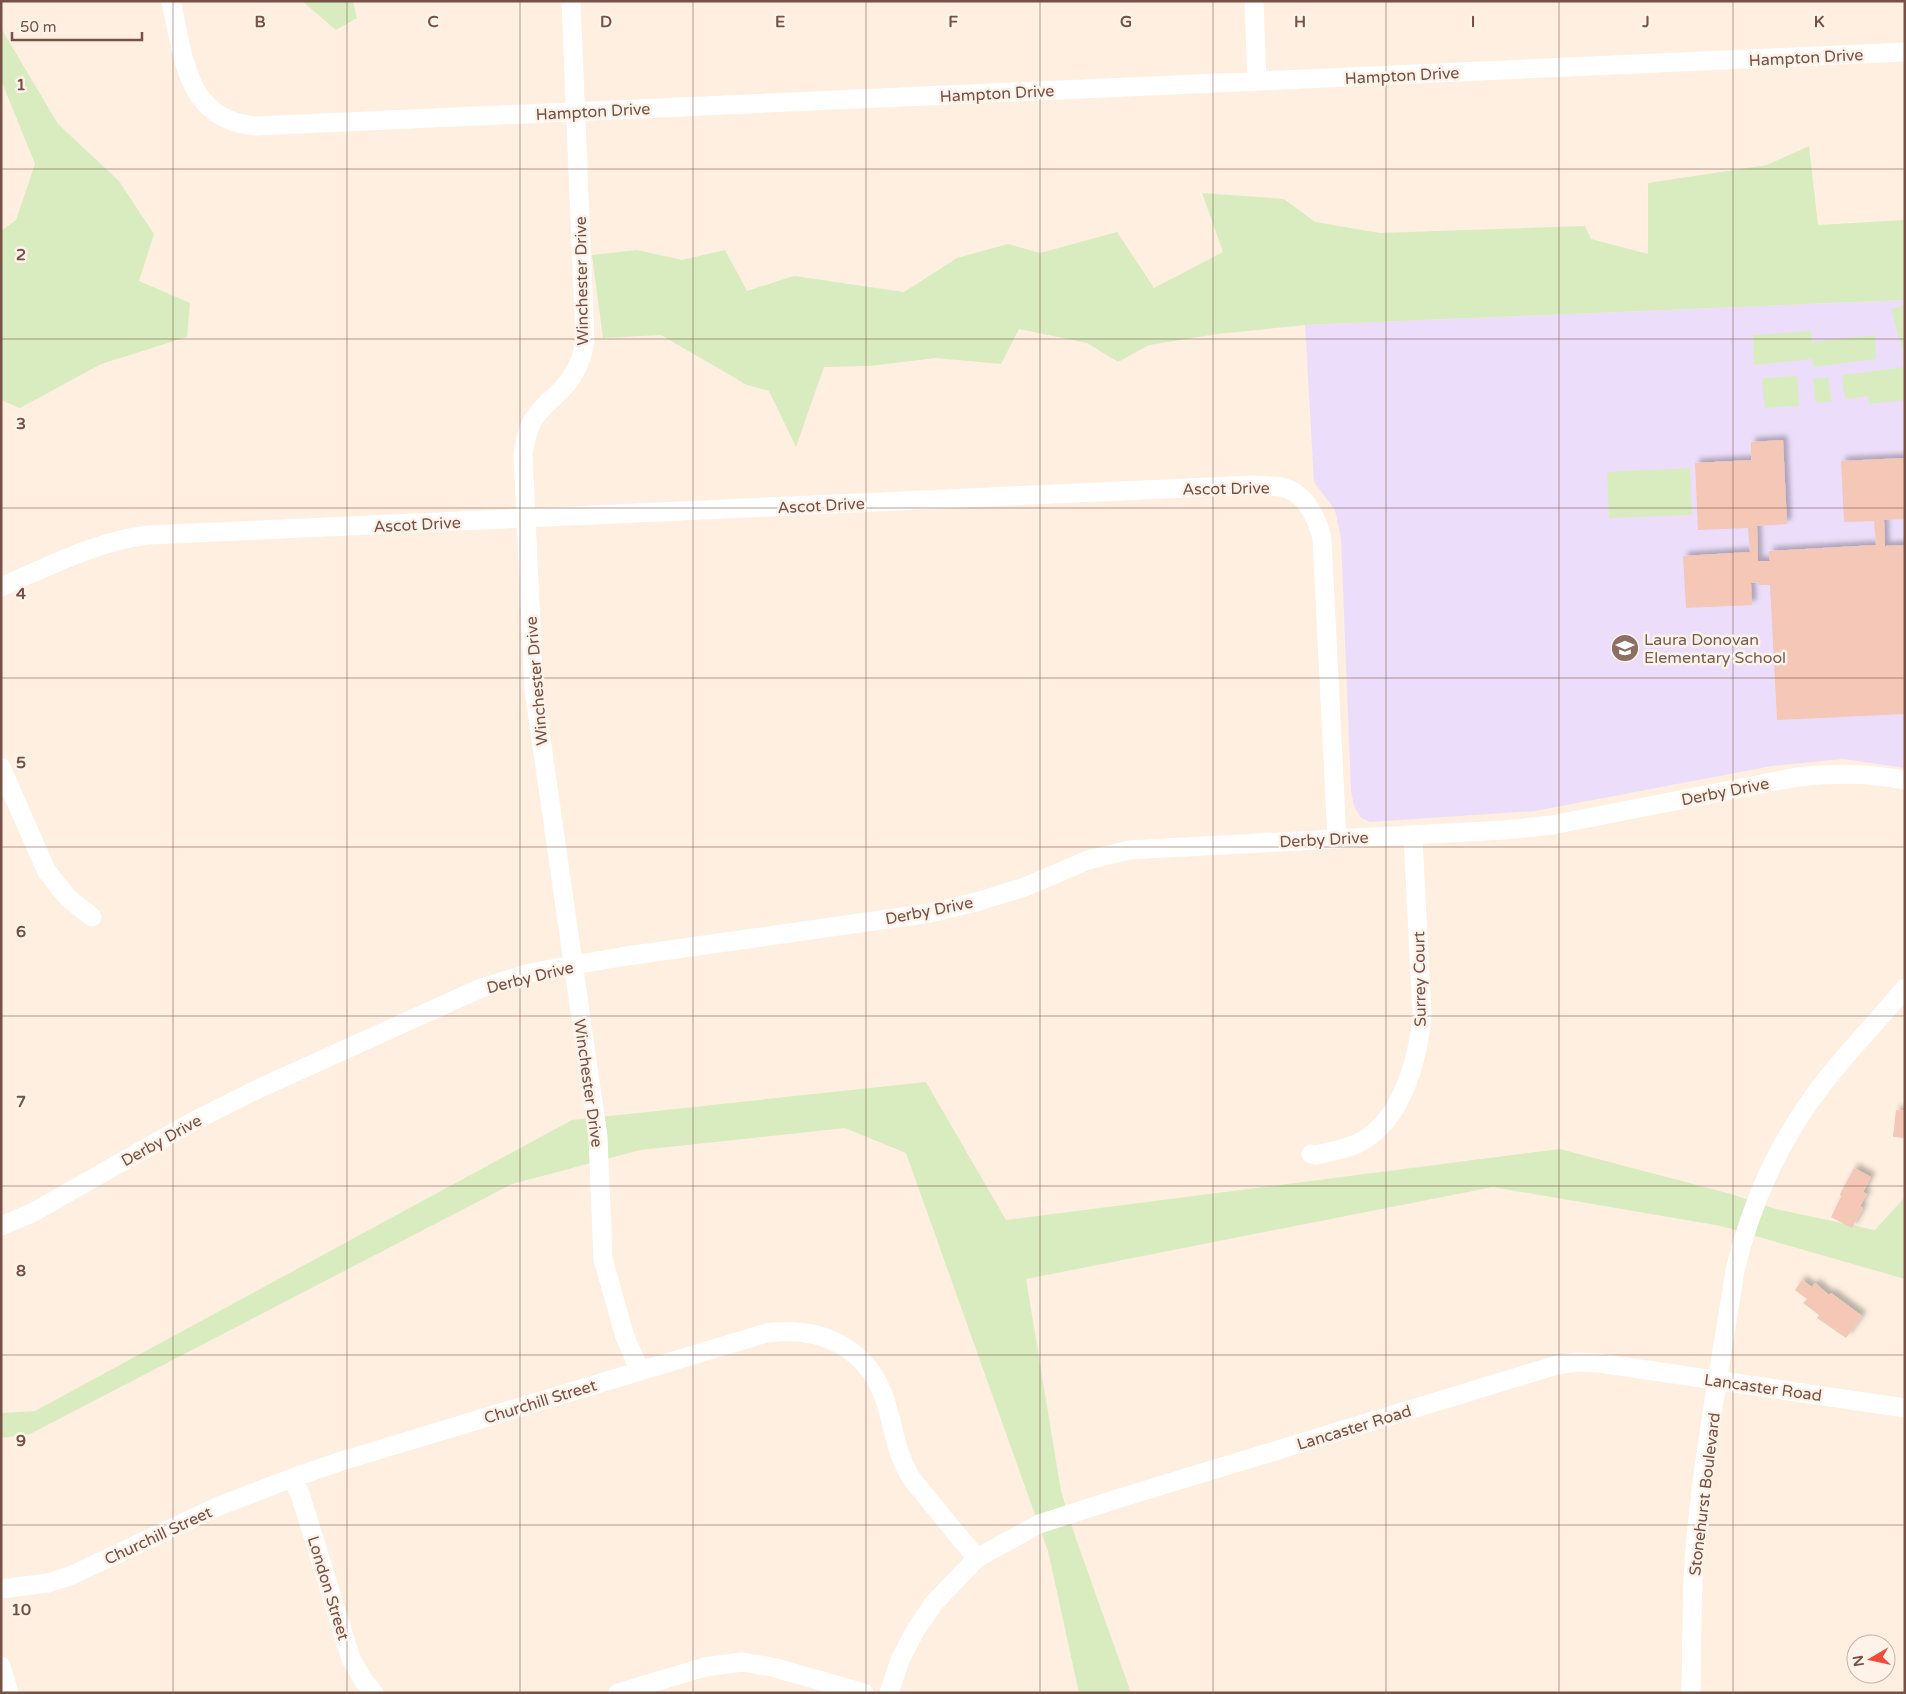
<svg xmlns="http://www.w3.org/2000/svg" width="1906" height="1694" viewBox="0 0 1906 1694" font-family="'Varela Round',sans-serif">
<defs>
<filter id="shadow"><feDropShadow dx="4.5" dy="-4.5" stdDeviation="2.5" flood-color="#0004"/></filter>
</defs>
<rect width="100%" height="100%" fill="#feefe1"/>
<path fill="#ecdefa" d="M1905 300V768L1843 759 1772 766 1535 811 1370 822 1361 818 1354 806 1351 791 1341 538 1335 510 1314 482 1305 325Z"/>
<path fill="#d8ecbf" d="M302 1H353L357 18 336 30Z
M1 28 58 124 119 181 154 234 139 281 190 303 187 337 101 364 20 408 1 400V231L16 220 35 164 1 80Z
M1809 146 1818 225 1905 220V300L1305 325 1217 334 1149 345 1118 362 1087 343 1019 329 1001 364 936 358 869 366 824 367 796 447 769 391 747 385 661 335 603 338 592 255 637 250 682 260 725 250 747 291 794 276 904 292 957 258 1008 244 1040 253 1117 232 1154 288 1223 252 1202 193 1284 199 1315 222 1380 233 1585 226 1591 239 1648 254V183L1767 165Z
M1905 305V358L1891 309Z
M1811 331 1812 342 1875 335 1876 359 1814 367 1812 359 1754 365 1753 335Z
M1905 367V400L1869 404 1868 396 1845 399 1842 375Z
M1797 376 1799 406 1765 408 1762 378Z
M1828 377 1832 401 1816 403 1813 379Z
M1690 468 1692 515 1609 518 1607 472Z
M926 1082 1006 1220 1560 1149 1731 1194 1776 1209 1875 1230 1905 1197V1279L1721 1226 1493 1187 1026 1279 1061 1491 1076 1539 1131 1693H1079L1048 1551 906 1153 845 1128 640 1150 512 1184 30 1434 1 1438V1413L35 1411 572 1120Z"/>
<path fill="#f5c7b7" filter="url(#shadow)" d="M1783 440 1787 524 1757 526 1758 561H1770L1769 551 1876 545 1874 521 1844 522 1841 461 1905 458V519L1884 520 1885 546 1905 545V714L1777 720 1770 585H1759V582L1751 583 1752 605 1686 608 1683 556 1750 552 1748 528 1698 530 1695 463 1751 460V442Z
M1896 1110 1905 1111V1138L1893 1137Z
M1854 1168 1871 1177 1863 1192 1867 1194 1860 1206 1863 1208 1852 1228 1831 1217 1841 1197 1840 1194Z
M1802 1280 1812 1287 1815 1283 1829 1295 1831 1293 1862 1316 1846 1338 1817 1318 1819 1315 1803 1303 1807 1299 1795 1290Z"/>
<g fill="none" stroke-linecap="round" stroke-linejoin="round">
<path stroke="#fff" stroke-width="19" d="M171 1C184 57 185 120 256 126L1905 52
M571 1 585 340C582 362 574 379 557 394 548 402 540 409 533 420 527 430 525 442 523 454L534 690 598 1137 603 1259 625 1337 640 1371
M1254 1 1257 81
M1 587C50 566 96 541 149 535L1253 485C1264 486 1278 485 1288 489 1307 496 1318 521 1322 539L1337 839
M1 767 46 870 67 897 92 917
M1311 1154 1316 1155C1332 1151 1350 1149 1364 1140 1403 1116 1418 1059 1422 1016L1413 836
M1 1226 32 1213 192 1122 260 1088 479 989 529 973 620 957 930 913 976 902 1025 887 1088 860 1129 850 1504 830 1552 825 1797 777C1836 773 1866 773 1905 780
M292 1478 300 1494 351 1659 363 1680 374 1693
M1 1589 48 1583 70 1576 219 1506 292 1478 345 1460 766 1333C821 1325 869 1348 886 1403 893 1426 896 1451 908 1472 912 1481 920 1489 926 1496 943 1518 960 1538 977 1558
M1 1666 9 1693
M618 1693 705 1667 742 1662 772 1667 864 1693
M889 1693 900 1660 915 1631 934 1603 977 1558 1039 1524 1120 1498 1557 1365 1578 1362 1599 1363 1905 1408
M1691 1693C1692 1645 1691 1596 1695 1548 1703 1455 1721 1362 1735 1270 1752 1201 1778 1143 1821 1086 1847 1052 1878 1021 1905 988"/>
</g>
<path fill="none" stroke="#775046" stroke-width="1" stroke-opacity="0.55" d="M173 1V1693M347 1V1693M520 1V1693M693 1V1693M866 1V1693M1040 1V1693M1213 1V1693M1386 1V1693M1559 1V1693M1733 1V1693M1 169H1905M1 339H1905M1 508H1905M1 678H1905M1 847H1905M1 1016H1905M1 1186H1905M1 1355H1905M1 1525H1905"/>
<defs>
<symbol id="school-disc" viewBox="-11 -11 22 22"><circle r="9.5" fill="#8d6e63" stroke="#fff3e9"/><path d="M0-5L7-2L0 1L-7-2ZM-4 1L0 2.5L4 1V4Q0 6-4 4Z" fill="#fff"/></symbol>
</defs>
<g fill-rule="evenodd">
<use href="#school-disc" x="1609" y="632" width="32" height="32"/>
</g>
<g text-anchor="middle" stroke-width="5" stroke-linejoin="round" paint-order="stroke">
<g font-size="16" fill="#775046" stroke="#fff3e9">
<text transform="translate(1806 57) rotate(-3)" y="6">Hampton Drive</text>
<text transform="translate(1402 75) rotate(-3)" y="6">Hampton Drive</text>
<text transform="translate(997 93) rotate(-3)" y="6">Hampton Drive</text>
<text transform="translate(593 111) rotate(-3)" y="6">Hampton Drive</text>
<text transform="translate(581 281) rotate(-91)" y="6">Winchester Drive</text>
<text transform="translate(1226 488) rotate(-1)" y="6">Ascot Drive</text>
<text transform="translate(821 505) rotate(-3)" y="6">Ascot Drive</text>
<text transform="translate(417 524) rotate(-3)" y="6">Ascot Drive</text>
<text transform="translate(536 681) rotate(-95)" y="6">Winchester Drive</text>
<text transform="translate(1725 791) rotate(-11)" y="6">Derby Drive</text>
<text transform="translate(1324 839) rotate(-3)" y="6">Derby Drive</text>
<text transform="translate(929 910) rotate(-11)" y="6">Derby Drive</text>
<text transform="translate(530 977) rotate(-14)" y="6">Derby Drive</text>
<text transform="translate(1419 979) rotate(-91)" y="6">Surrey Court</text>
<text transform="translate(589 1083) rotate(82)" y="6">Winchester Drive</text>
<text transform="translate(161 1140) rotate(-29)" y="6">Derby Drive</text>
<text transform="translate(1763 1387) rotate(8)" y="6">Lancaster Road</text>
<text transform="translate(540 1401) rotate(-17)" y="6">Churchill Street</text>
<text transform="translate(1354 1427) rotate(-17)" y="6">Lancaster Road</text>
<text transform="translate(1704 1494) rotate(-83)" y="6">Stonehurst Boulevard</text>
<text transform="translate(158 1535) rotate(-25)" y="6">Churchill Street</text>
<text transform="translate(329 1588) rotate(73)" y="6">London Street</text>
</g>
<g font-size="16" fill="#785e54" stroke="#fff3e9" text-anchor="start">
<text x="1644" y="645">Laura Donovan<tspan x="1644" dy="18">Elementary School</tspan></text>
</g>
</g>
<g font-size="16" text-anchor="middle" font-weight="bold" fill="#775046" stroke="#fff3e9" stroke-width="5" stroke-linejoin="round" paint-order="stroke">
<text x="260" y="27">B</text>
<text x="433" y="27">C</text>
<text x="606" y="27">D</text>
<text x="780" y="27">E</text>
<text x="953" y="27">F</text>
<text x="1126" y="27">G</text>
<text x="1300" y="27">H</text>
<text x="1473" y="27">I</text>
<text x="1646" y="27">J</text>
<text x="1819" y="27">K</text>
<text x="21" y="90">1</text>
<text x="21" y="260">2</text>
<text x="21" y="429">3</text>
<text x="21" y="599">4</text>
<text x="21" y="768">5</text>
<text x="21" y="937">6</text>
<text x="21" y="1107">7</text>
<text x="21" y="1276">8</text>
<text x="21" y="1446">9</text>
<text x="21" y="1615">10</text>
</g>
<rect width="1906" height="1694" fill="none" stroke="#775046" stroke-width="5"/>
<g transform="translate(1871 1659) rotate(261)"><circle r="24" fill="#fff3e9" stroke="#c9b2a8"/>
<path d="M0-4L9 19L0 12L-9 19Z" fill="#f14b3d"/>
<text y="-8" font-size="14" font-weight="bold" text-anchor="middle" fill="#775046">N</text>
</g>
<path d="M12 32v8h130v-8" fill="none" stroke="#775046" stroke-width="2.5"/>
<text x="20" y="32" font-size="15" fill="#775046" stroke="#fff3e9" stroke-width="4" paint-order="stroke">50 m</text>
</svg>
